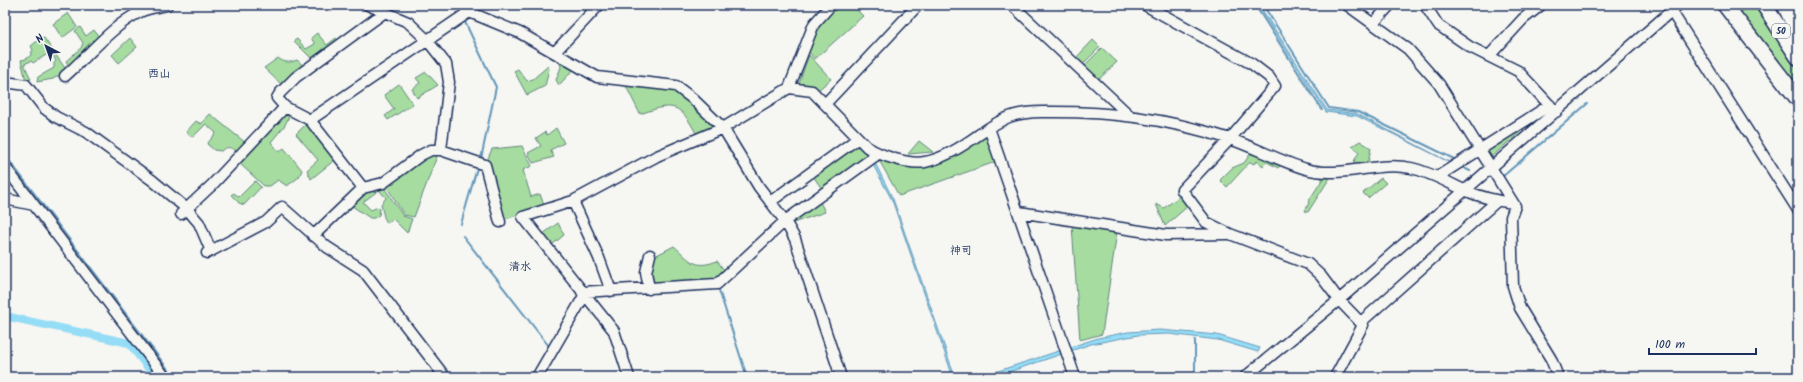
<svg xmlns="http://www.w3.org/2000/svg" width="1803" height="382" viewBox="0 0 1803 382" font-family="Kalam,'Klee One',sans-serif">
<rect width="100%" height="100%" fill="#f6f6f2"/>
<filter id="ink" filterUnits="userSpaceOnUse"><feTurbulence type="fractalNoise" baseFrequency=".025" numOctaves="2"/><feDisplacementMap in="SourceGraphic" scale="8" xChannelSelector="R" yChannelSelector="G"/><feConvolveMatrix kernelMatrix="1 2 1 2 8 2 1 2 1" color-interpolation-filters="sRGB"/></filter>
<g filter="url(#ink)">
<path fill="#a6dc9f" stroke="#60867e" d="M834 5H852L863 16 815 59 807 50 815 26Z
M1731 5H1758L1798 71V93Z
M68 13 77 27 62 38 53 24Z
M80 27 86 36 94 30 101 40 70 68 66 61 81 48 83 43 75 31Z
M317 33 327 45 336 38 340 43 314 61 294 41 297 39 306 49 315 44 311 38Z
M41 38H44L67 71 53 79 37 82 38 77 54 68V63L56 61 51 52 33 63 31 61 24 64 31 79 26 81 21 60 26 59 32 54 31 53 33 50 31 46Z
M130 38 137 47 119 63 112 55Z
M1093 40 1100 47 1081 66 1074 60Z
M1102 48 1117 62 1097 81 1083 67Z
M809 55 831 79 817 91 799 85 801 77Z
M278 58C284 63 290 63 297 60L305 67 283 86 264 68Z
M559 60 575 68 559 85 556 80 561 67Z
M548 66 549 69 545 86 527 95 514 71 518 69 527 81 533 79Z
M426 72 438 85 417 98 412 89 420 83 416 78Z
M399 84 413 104 388 120 385 116 394 109 384 95Z
M626 86C638 86 660 85 671 88 684 92 703 115 713 126L697 135C680 103 674 102 640 114Z
M1546 110 1490 158 1485 150Z
M285 111 290 114 285 125 271 142 279 152 284 148 302 170 299 177 287 186 278 180 270 186H264L238 162Z
M210 114 247 144 239 152C231 148 228 145 221 151L214 150 207 144 216 133 206 124 193 137 186 132 196 121 201 124Z
M307 123 336 159 311 179 307 170 318 160 296 134Z
M556 128 564 143 550 150 554 157 533 163 528 153 541 146 536 138 545 132 547 135Z
M985 136 989 140 998 161 899 196 879 160 908 165Z
M919 141 933 152 908 154Z
M1360 141 1371 148 1368 163H1353L1359 152 1352 146Z
M855 144 868 156 822 189 813 176Z
M522 146 532 166 523 170 531 197 540 194 544 205 509 218H503L486 163 492 149Z
M439 151 414 217 404 215 385 184 421 156Z
M1251 153 1282 164 1278 168 1267 162 1263 166 1257 161 1254 164 1250 162 1227 187 1220 180 1232 168 1244 163Z
M1321 174 1331 176 1308 212 1305 211 1309 203 1308 202 1322 180Z
M1381 178 1386 183 1368 198 1363 193Z
M255 181 261 187 244 205 239 203 231 195 234 193 239 197Z
M383 186 403 216 412 219 407 233 393 219 387 223 384 217 381 204 386 198 379 190 363 202 371 210 378 207 380 209 379 215 374 218H370L349 204 363 190Z
M1180 196 1188 206 1165 226 1156 204 1164 208Z
M819 200 825 212 793 223 791 221Z
M558 223 564 235 552 245 543 234Z
M1072 225 1117 231 1102 334 1080 340Z
M674 246C690 260 694 270 717 261L725 271 712 280 651 285 649 271 653 257Z"/>
<path fill="#95ddf6" stroke="#6497b9" d="M1257 5H1259L1327 110 1357 114 1453 164 1357 116 1326 112Z
M874 161 893 199 955 377H953L892 200 872 163Z
M1160 330 1217 335 1260 348 1258 352 1218 340 1169 334 1138 335 1091 344 994 377H980L1098 338 1128 332Z"/>
<g fill="none" stroke-linecap="round" stroke-linejoin="round">
<path stroke="#6497b9" stroke-width="2" d="M1255 5 1322 110
M1263 5 1329 108 1358 112 1456 160
M464 20 496 87 481 159
M5 155 174 377
M1462 167 1470 171
M1502 177 1587 104
M461 224 477 168
M463 236 548 345
M718 287 747 377
M1195 340V377"/>
<path stroke="#95ddf6" stroke-width="8" d="M5 316 129 343 155 377"/>
<defs>
<path id="minor" d="M368 5 408 22 427 40 446 64 449 82 441 150
M463 5 469 12 520 33 597 77 676 86 693 99 723 128 759 187 785 221 795 239 841 377
M1012 5 1129 115
M1145 5 1252 64 1269 77 1275 86 1230 139 1182 190 1206 222 1230 234 1308 264 1321 276 1339 300 1363 325 1335 377
M1347 5 1408 49 1439 84 1515 206 1511 217 1513 286 1520 308 1551 359 1558 377
M1425 5 1438 25 1470 47 1518 71 1556 112
M1668 6 1798 210
M1373 24 1390 5
M555 52 599 5
M1489 56 1523 19 1541 5
M65 76C88 56 113 25 140 12 148 8 158 7 167 5
M5 82 26 85 44 108 56 117 86 132 152 180 187 209 199 223 211 251
M789 88 814 24 831 5
M825 104 918 5
M310 120 469 12
M989 128 1075 377
M5 167 165 377
M1437 177 1550 105
M363 188 310 120 285 107 277 98 280 93 296 77 385 12
M5 199 34 205
M573 201 599 258 611 291
M770 202 857 139
M1019 212 1166 235 1227 234
M181 214 212 185 285 107
M313 236 363 188 383 183 421 155 431 150H441L485 165 500 222
M207 253 266 222 282 207 327 247 363 270 445 377
M649 289 646 272 650 255
M582 292 717 284 785 221 878 154
M1361 322 1497 201
M537 377 584 296
M629 377 614 331 523 217 573 201 657 156 723 128 789 88 812 91 867 147C881 156 909 165 925 162 941 159 958 149 971 140 983 132 996 122 1009 117 1020 113 1031 112 1042 112 1110 111 1165 118 1230 139 1256 148 1280 161 1306 169 1341 179 1376 161 1411 168 1430 172 1447 182 1464 190 1480 197 1497 201 1513 203
M1245 377 1339 300 1678 5"/>
<path id="highway" d="M1725 5 1798 99
M1764 5 1798 57
M1785 5 1798 33"/>
</defs>
<use href="#minor" stroke="#1b2f5e" stroke-width="13"/>
<use href="#highway" stroke="#1b2f5e" stroke-width="18"/>
<use href="#minor" stroke="#f6f6f2" stroke-width="10"/>
<use href="#highway" stroke="#f6f6f2" stroke-width="15"/>
</g>
</g>
<g text-anchor="middle" stroke-width="3.5" stroke-linejoin="round" paint-order="stroke">
<rect fill="#f6f6f2" stroke="#5d6b8a" stroke-width="1" x="1772" y="24" width="18" height="14" rx="3"/>
<g font-size="9" font-weight="bold" fill="#1b2f5e">
<text x="1781" y="34">50</text>
</g>
<g font-size="11" font-weight="bold" fill="#1b2f5e" stroke="#f6f6f2">
<text x="159" y="77">西山</text>
<text x="961" y="254">神司</text>
<text x="520" y="270">清水</text>
</g>
</g>
<rect width="1803" height="382" fill="none" stroke="#f6f6f2" stroke-width="20"/>
<rect x="10" y="10" width="1783" height="362" fill="none" stroke="#1b2f5e" stroke-width="1.5" filter="url(#ink)"/>
<g transform="translate(46 46) rotate(319)" stroke="#f6f6f2" stroke-width="3" paint-order="stroke">
<path d="M0-3L7 15L0 10L-7 15Z" fill="#1b2f5e"/>
<text y="-6" font-size="11" font-weight="bold" text-anchor="middle" fill="#1b2f5e">N</text>
</g>
<path d="M1649 348v6h107v-6" fill="none" stroke="#1b2f5e" stroke-width="2"/>
<text x="1655" y="348" font-size="12" fill="#1b2f5e" stroke="#f6f6f2" stroke-width="3" paint-order="stroke">100 m</text>
</svg>
